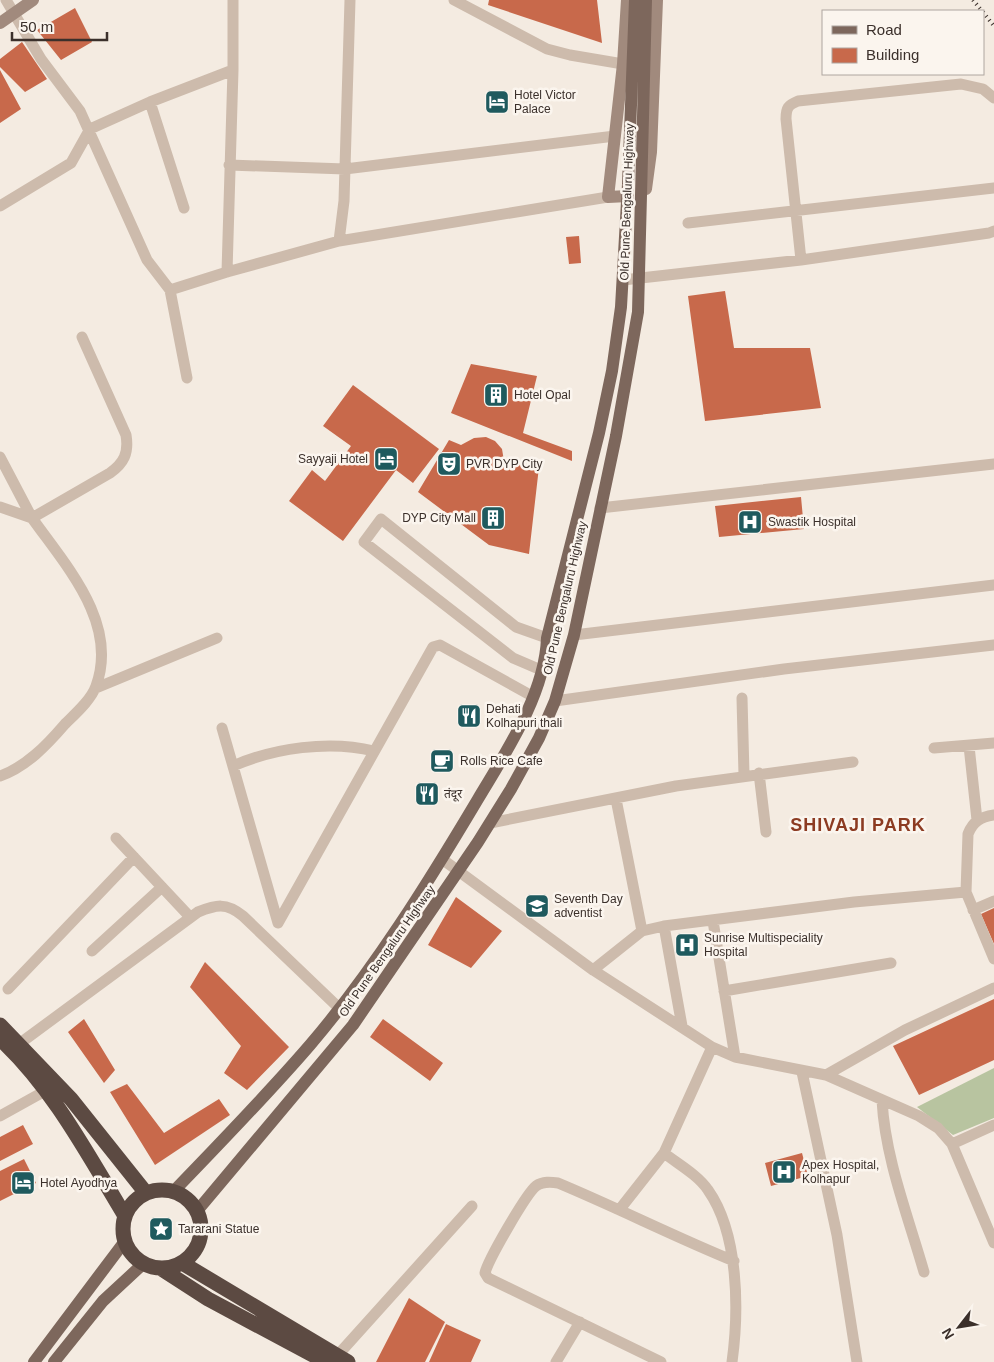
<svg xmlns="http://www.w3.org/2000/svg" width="994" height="1362" viewBox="0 0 994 1362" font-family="Helvetica,'Noto Sans Devanagari',sans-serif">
<rect width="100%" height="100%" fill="#f4ebe1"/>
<path fill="#b8c4a0" d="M994 1068V1118L953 1135 917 1107Z"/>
<path fill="#c8694b" d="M489 0H597L602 43 488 5Z
M75 8 92 42 61 60 37 30Z
M22 42 47 79 25 92 0 67V59Z
M0 70 21 109 0 123Z
M579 236 581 263 569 264 566 237Z
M725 291 734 348H810L821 408 705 421 688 296Z
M471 364 537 376 523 433 572 451V461L451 413Z
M353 385 439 449 413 483 396 470 343 541 289 501 312 470 325 481 351 446 323 426Z
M486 437 495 441 502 449 504 461 539 467 529 554 489 545 418 492 449 440 461 445 474 438Z
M801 497 804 529 719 537 715 506Z
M456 897 502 931 471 968 428 945Z
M994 908V944L981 914Z
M205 962 289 1047 247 1090 224 1073 241 1046 190 987Z
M994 999V1060L919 1095 893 1046Z
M84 1019 115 1070 104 1083 68 1032Z
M383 1019 443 1063 430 1081 370 1037Z
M127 1084 164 1133 219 1099 230 1115 155 1165 110 1092Z
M23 1125 33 1144 0 1161V1137Z
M802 1153 808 1176 771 1186 765 1163Z
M24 1159 36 1183 0 1201V1171Z
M409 1298 445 1322 425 1362H376Z
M446 1324 481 1340 471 1362H429Z"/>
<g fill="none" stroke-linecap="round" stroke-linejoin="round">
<path stroke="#cdbbac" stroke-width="11" d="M6 0 41 59 80 111 147 260 170 290 227 272 339 241 608 197
M454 0 547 49 570 55 623 64
M150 102 184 208
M229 165 345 169 615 136
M0 206 71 163 90 129 150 102 233 70
M688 223 994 188
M339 241 344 201 350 0
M801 260 786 119C786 108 788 105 798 101L961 84 983 89 994 98
M227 272 233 70V0
M623 280 801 260 989 233 994 231
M170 290 187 378
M0 457 32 518 0 507
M600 508 994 464
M574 635 994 585
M541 670 513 658 364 542 381 519 516 627 547 638
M96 688 217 638
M742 698 744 775
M555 701 784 669 994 645
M222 728 278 923
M969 746 977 820
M934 748 994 743
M233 766C274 748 329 740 374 751
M759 773 766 832
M0 776C26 767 47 745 65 724 75 714 91 700 96 686 119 623 66 566 32 518L110 473C124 463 129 453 126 435L82 337
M616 799 642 931
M994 815C981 817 973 821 968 834L966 892 994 959
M490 823 676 786 853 762
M116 838 190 917
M442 859 593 970 712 1047 735 1057 826 1075 919 1116 938 1128 952 1144 994 1243
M973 910 994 901
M713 921 735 1057
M278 923 433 647 440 645 532 696
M664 926 682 1026
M92 951 162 887
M593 970 642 931 664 926 854 902 966 892
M8 989 134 857
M724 991 891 963
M19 1044 198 912C216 905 226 902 243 916L339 1008
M802 1072 837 1235 857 1362
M826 1075 905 1030 994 988
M882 1100C885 1158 908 1216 924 1272
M0 1116 45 1091
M952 1144 994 1125
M664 1153 712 1047
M620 1209 664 1153C678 1164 698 1175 708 1190 739 1234 739 1311 732 1362
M337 1356 472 1206
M556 1362 580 1322
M661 1362 488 1278 485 1273C488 1260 526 1194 536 1186 543 1181 551 1182 558 1183 618 1208 675 1237 734 1261"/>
<path stroke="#a18a7d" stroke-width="12" d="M627 0 623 64 608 197 628 196
M0 23 33 0
M646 189 651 152 657 0"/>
<path stroke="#7d675c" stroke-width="12" d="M174 1191C220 1143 267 1095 310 1045 374 970 428 883 478 799 506 752 545 694 547 638L599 433 612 371 621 307 628 184 635 0
M197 1211 353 1025 478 842 511 789 539 738 555 701 574 635 616 436 638 312 646 0
M34 1362 125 1241
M54 1362 103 1301 144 1263"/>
<path stroke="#5c4a42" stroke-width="15" d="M0 1025 71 1099 146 1193
M0 1039C53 1088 88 1155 125 1216
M123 1229a39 39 0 1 1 78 0a39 39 0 1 1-78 0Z
M182 1263 348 1362
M160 1268 208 1299 326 1362"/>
<path stroke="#3b302b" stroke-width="4" stroke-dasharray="1 4" stroke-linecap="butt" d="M973 0 982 11
M983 12 994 26"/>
</g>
<defs>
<symbol id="hotel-square" viewBox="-11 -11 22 22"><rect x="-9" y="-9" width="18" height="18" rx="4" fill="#1f5a5e" stroke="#fbf5ee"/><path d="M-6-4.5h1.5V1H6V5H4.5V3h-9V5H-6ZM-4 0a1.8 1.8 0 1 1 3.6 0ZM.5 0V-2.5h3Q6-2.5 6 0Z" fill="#fff"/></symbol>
<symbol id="building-square" viewBox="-11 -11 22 22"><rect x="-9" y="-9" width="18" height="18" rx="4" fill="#1f5a5e" stroke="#fbf5ee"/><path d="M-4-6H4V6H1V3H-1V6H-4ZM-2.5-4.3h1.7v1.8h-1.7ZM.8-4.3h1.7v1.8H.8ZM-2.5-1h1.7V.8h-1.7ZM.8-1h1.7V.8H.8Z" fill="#fff"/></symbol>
<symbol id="theatre-square" viewBox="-11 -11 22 22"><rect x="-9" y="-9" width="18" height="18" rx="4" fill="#1f5a5e" stroke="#fbf5ee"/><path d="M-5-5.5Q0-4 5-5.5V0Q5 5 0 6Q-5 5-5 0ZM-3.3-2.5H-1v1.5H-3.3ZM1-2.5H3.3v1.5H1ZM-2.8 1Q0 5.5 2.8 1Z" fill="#fff"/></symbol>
<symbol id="hospital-square" viewBox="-11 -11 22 22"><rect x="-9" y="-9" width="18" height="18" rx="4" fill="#1f5a5e" stroke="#fbf5ee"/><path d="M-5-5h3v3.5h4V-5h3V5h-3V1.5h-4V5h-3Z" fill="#fff"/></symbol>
<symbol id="restaurant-square" viewBox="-11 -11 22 22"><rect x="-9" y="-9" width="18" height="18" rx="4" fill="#1f5a5e" stroke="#fbf5ee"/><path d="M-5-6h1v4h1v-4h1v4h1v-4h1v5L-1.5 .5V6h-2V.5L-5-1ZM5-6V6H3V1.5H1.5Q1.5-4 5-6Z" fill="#fff"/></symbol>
<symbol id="cafe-square" viewBox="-11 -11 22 22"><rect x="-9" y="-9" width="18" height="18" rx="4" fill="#1f5a5e" stroke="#fbf5ee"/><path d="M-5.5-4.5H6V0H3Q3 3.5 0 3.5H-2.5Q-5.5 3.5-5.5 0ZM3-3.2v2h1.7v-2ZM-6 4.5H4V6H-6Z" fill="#fff"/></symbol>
<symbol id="school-square" viewBox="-11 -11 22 22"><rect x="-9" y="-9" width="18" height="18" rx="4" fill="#1f5a5e" stroke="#fbf5ee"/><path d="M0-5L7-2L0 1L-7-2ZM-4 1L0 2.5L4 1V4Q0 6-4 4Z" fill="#fff"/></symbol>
<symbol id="sight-square" viewBox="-11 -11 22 22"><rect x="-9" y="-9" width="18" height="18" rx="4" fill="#1f5a5e" stroke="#fbf5ee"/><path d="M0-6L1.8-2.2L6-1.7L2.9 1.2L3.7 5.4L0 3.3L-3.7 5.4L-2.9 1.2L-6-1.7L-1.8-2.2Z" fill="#fff"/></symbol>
</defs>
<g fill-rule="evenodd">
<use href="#hotel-square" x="483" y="88" width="28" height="28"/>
<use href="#building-square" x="482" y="381" width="28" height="28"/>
<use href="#hotel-square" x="372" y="445" width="28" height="28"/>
<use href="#theatre-square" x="435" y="450" width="28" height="28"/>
<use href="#building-square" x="479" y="504" width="28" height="28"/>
<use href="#hospital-square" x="736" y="508" width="28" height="28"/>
<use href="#restaurant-square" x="455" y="702" width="28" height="28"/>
<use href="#cafe-square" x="428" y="747" width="28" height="28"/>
<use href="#restaurant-square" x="413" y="780" width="28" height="28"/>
<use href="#school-square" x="523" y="892" width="28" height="28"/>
<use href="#hospital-square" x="673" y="931" width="28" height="28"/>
<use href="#hospital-square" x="770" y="1158" width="28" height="28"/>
<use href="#hotel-square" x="9" y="1169" width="28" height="28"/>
<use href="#sight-square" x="147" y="1215" width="28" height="28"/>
</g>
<g text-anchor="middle" stroke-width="5" stroke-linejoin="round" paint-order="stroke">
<g font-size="12" fill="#3b302b" stroke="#fbf5ee" text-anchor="start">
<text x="514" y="99">Hotel Victor<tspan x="514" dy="14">Palace</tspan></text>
<text x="514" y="399">Hotel Opal</text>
<text x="368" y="463" text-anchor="end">Sayyaji Hotel</text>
<text x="466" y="468">PVR DYP City</text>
<text x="476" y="522" text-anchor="end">DYP City Mall</text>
<text x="768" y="526">Swastik Hospital</text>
<text x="486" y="713">Dehati<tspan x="486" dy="14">Kolhapuri thali</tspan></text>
<text x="460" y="765">Rolls Rice Cafe</text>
<text x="444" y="798">तंदूर</text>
<text x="554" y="903">Seventh Day<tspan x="554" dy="14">adventist</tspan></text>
<text x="704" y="942">Sunrise Multispeciality<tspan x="704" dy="14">Hospital</tspan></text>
<text x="802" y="1169">Apex Hospital,<tspan x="802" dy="14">Kolhapur</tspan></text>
<text x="40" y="1187">Hotel Ayodhya</text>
<text x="178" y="1233">Tararani Statue</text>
</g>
<g font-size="12" fill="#3b302b" stroke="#fbf5ee">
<text transform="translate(627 202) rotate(-88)" y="4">Old Pune Bengaluru Highway</text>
<text transform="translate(565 598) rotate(-77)" y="4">Old Pune Bengaluru Highway</text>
<text transform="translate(387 951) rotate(-55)" y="4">Old Pune Bengaluru Highway</text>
</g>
<g font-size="18" font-weight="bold" letter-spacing="1" fill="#8c3b22" stroke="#fbf5ee">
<text x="858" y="831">SHIVAJI PARK</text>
</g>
</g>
<rect x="822" y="10" width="162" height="65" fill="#fbf5ee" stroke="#aea6a0"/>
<rect x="832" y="26" width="25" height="8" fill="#7d675c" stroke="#aea6a0"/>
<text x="866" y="35" font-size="15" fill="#3b302b">Road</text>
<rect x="832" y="48" width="25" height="15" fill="#c8694b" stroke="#aea6a0"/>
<text x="866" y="60" font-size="15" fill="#3b302b">Building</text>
<g transform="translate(959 1327) rotate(239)" stroke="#fbf5ee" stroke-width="4" paint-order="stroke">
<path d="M0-4L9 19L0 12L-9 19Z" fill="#3b302b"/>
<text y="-8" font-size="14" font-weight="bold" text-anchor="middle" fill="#3b302b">N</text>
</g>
<path d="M12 32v8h95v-8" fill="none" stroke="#3b302b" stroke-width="2.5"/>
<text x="20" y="32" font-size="15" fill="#3b302b" stroke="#fbf5ee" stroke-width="4" paint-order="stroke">50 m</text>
</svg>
